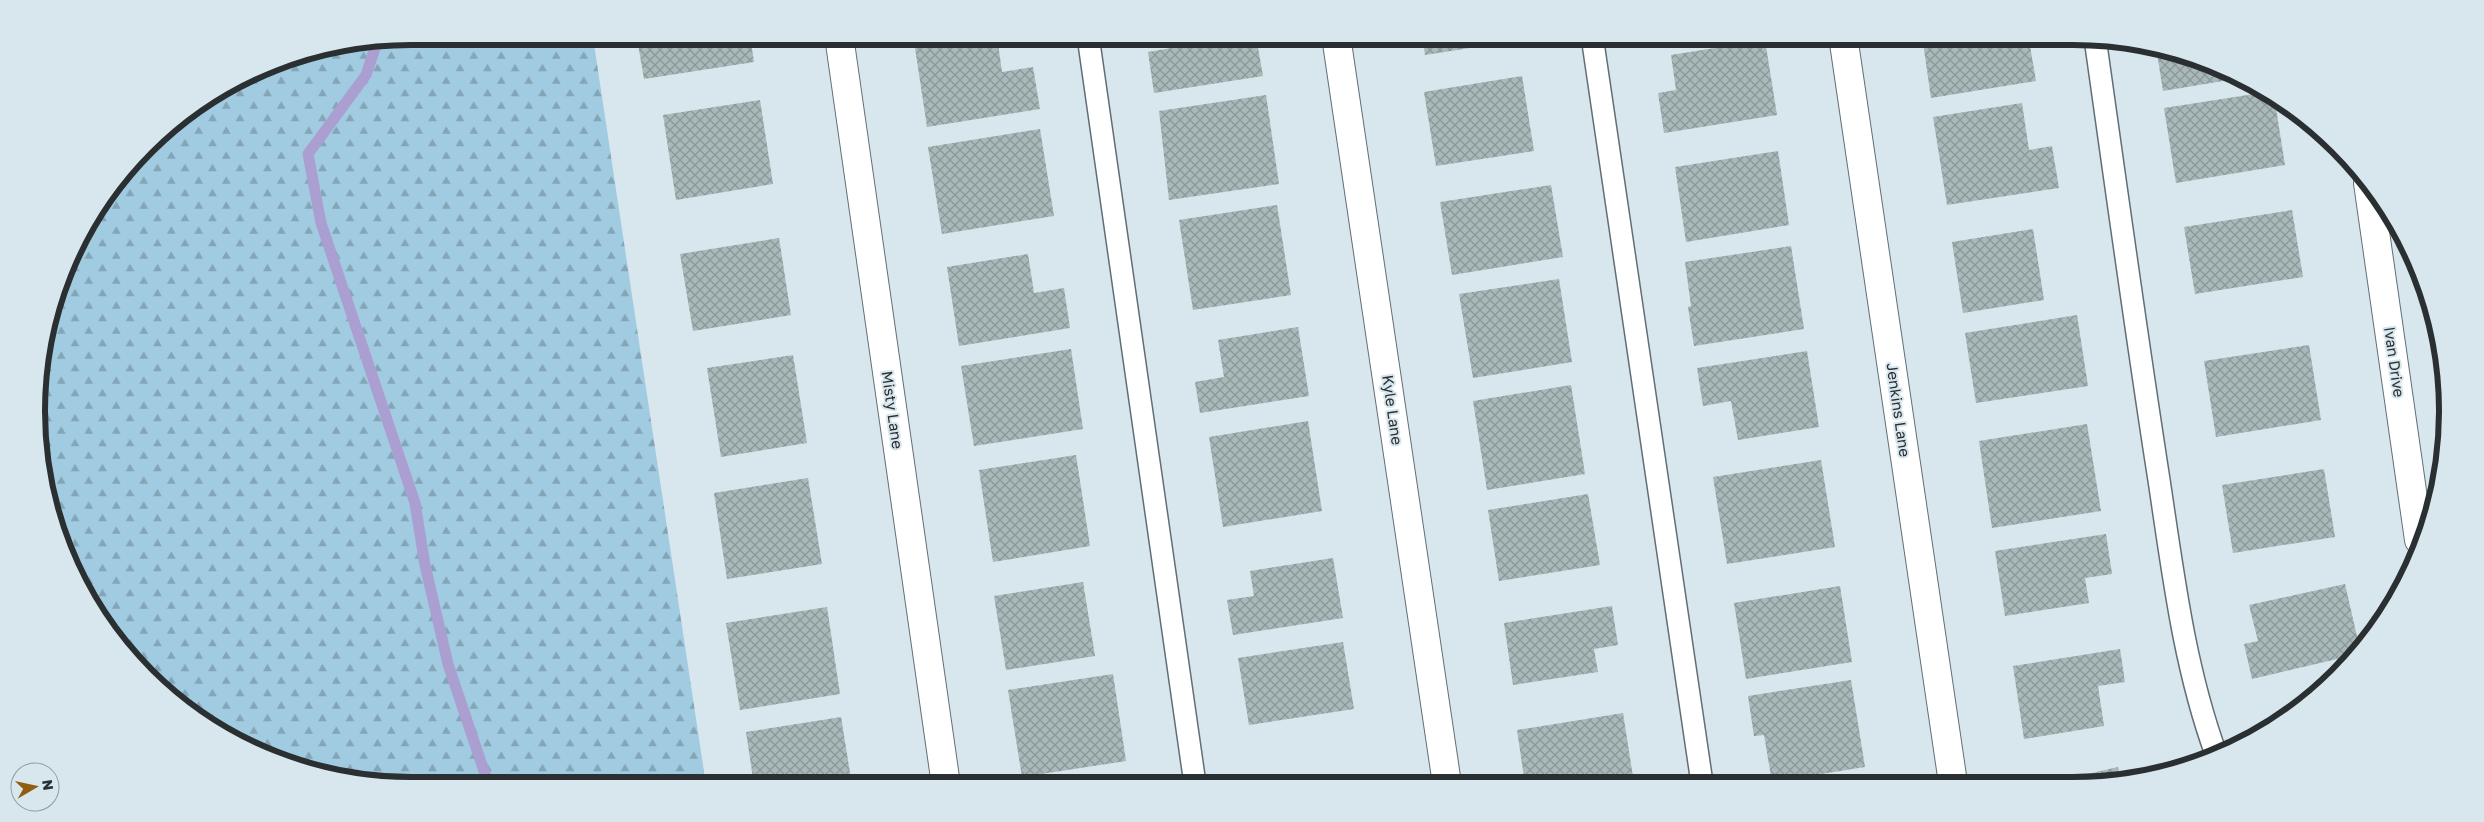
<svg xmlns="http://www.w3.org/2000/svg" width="2484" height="822" viewBox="0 0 2484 822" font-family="'Golos Text',sans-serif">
<defs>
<pattern id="forest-firs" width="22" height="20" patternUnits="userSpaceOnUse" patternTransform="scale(1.25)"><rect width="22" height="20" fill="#a1cbe1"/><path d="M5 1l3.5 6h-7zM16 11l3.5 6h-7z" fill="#83a5b7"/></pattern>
<pattern id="building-cross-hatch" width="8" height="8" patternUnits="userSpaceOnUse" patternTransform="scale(1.25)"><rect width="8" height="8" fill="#a9b9ba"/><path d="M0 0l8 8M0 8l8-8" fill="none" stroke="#8a9798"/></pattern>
</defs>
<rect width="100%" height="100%" fill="#d8e6ed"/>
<path fill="url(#forest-firs)" d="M411 36H569L594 44 706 785 411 786 338 778 268 757 203 723 146 676 100 619 49 508 37 435 39 362 75 245 114 183 164 129 268 65 338 43Z"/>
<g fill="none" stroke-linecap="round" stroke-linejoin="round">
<path stroke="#ab9fd2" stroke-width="11" d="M378 39 366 75 308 154 321 223 415 503 425 565 448 664 489 786"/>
</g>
<path fill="url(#building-cross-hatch)" d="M664 36H750L754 62 644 79 638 44 664 40Z
M987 36H997L1002 72 1033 67 1040 109 927 127 915 48Z
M1176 36H1256L1263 76 1154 93 1148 52 1177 47Z
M1422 36H1526L1527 39 1425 55Z
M1922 36H1985L1986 47 2029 40 2036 81 1931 98Z
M1765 40 1777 115 1664 133 1658 93 1676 90 1671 55Z
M2156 47 2217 65 2241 78 2163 91Z
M1522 76 1534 151 1436 166 1424 92Z
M2267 92 2274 96 2285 165 2176 183 2164 108Z
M1266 95 1279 184 1169 200 1159 111Z
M760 100 773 184 676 200 663 115Z
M2022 103 2029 150 2052 146 2059 188 1947 205 1933 117Z
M1040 129 1054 216 942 234 928 147Z
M1778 151 1789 225 1686 242 1675 167Z
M1551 185 1563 257 1452 275 1440 202Z
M1277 205 1291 295 1193 310 1179 220Z
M2292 210 2303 277 2195 294 2184 227Z
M2033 229 2044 300 1963 313 1952 242Z
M779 238 791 315 693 331 680 254Z
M1791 246 1804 329 1694 346 1688 307 1691 306 1685 262Z
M1028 254 1034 293 1064 288 1070 328 959 346 947 267Z
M1559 279 1572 362 1473 378 1459 294Z
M2077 315 2088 386 1976 403 1965 333Z
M1298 327 1309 396 1200 413 1195 382 1224 377 1218 340Z
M2309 345 2321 420 2216 437 2204 361Z
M1071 349 1083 429 974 446 961 366Z
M1807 351 1819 427 1738 440 1731 401 1703 406 1697 368Z
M793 355 807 443 721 457 707 368Z
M1571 385 1585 474 1487 490 1473 401Z
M1308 421 1322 511 1223 527 1209 437Z
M2087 424 2101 511 1992 528 1979 441Z
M1076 455 1090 546 993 562 979 470Z
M1821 460 1835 547 1727 564 1713 477Z
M2324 469 2335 537 2233 553 2222 485Z
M808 478 822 564 727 579 714 493Z
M1588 494 1600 565 1499 581 1488 510Z
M2106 534 2112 574 2085 578 2089 603 2005 616 1995 551Z
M1333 558 1343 618 1233 635 1227 600 1254 596 1250 571Z
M1083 582 1095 656 1006 670 994 596Z
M2345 584 2359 645 2350 656 2252 679 2244 644 2258 641 2249 605Z
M1840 586 1852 662 1746 679 1734 603Z
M1612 606 1618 645 1594 649 1598 672 1513 685 1504 623Z
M827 607 840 694 740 710 726 623Z
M1343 642 1354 709 1249 725 1238 658Z
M2120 649 2125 682 2098 686 2104 726 2024 739 2013 666Z
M1113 674 1126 761 1022 777 1008 690Z
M1851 680 1865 767 1772 782 1764 735 1754 736 1748 696Z
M1623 713 1634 783 1525 784 1517 730Z
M841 717 852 785H754L746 732Z
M2118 767 2122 783H2053V782Z"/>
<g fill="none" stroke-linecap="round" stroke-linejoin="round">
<defs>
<path id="lane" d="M1088 36 1195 784
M1592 36 1702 783
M2095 38C2116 186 2136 333 2159 480 2173 573 2184 666 2216 754"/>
<path id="street" d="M839 36 946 785
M1336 36 1447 784
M1843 36 1953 783
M2368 183 2419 540"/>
</defs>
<use href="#lane" stroke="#626e75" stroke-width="24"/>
<use href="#street" stroke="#626e75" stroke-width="30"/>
<use href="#lane" stroke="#fff" stroke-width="21"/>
<use href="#street" stroke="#fff" stroke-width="28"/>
</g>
<g text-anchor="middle" stroke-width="4" stroke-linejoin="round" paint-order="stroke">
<g font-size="15" fill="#2a2f32" stroke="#d8e6ed">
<text transform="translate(2394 362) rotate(82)" y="5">Ivan Drive</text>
<text transform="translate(892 410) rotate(82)" y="5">Misty Lane</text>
<text transform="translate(1392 410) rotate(82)" y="5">Kyle Lane</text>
<text transform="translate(1898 410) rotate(82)" y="5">Jenkins Lane</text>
</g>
</g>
<path d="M0 0H2484V822H0ZM411 45H2073A366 366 0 0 1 2439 411V411A366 366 0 0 1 2073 777H411A366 366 0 0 1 45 411V411A366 366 0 0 1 411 45Z" fill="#d8e6ed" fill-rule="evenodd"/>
<path fill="none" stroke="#2a2f32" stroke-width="6" d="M411 45H2073A366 366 0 0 1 2439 411V411A366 366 0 0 1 2073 777H411A366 366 0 0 1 45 411V411A366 366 0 0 1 411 45Z"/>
<g transform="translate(35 787) rotate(81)"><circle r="24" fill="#d8e6ed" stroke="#929da2"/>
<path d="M0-4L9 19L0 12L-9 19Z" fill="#915d0f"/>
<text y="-8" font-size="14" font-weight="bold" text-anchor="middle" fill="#2a2f32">N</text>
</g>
</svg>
